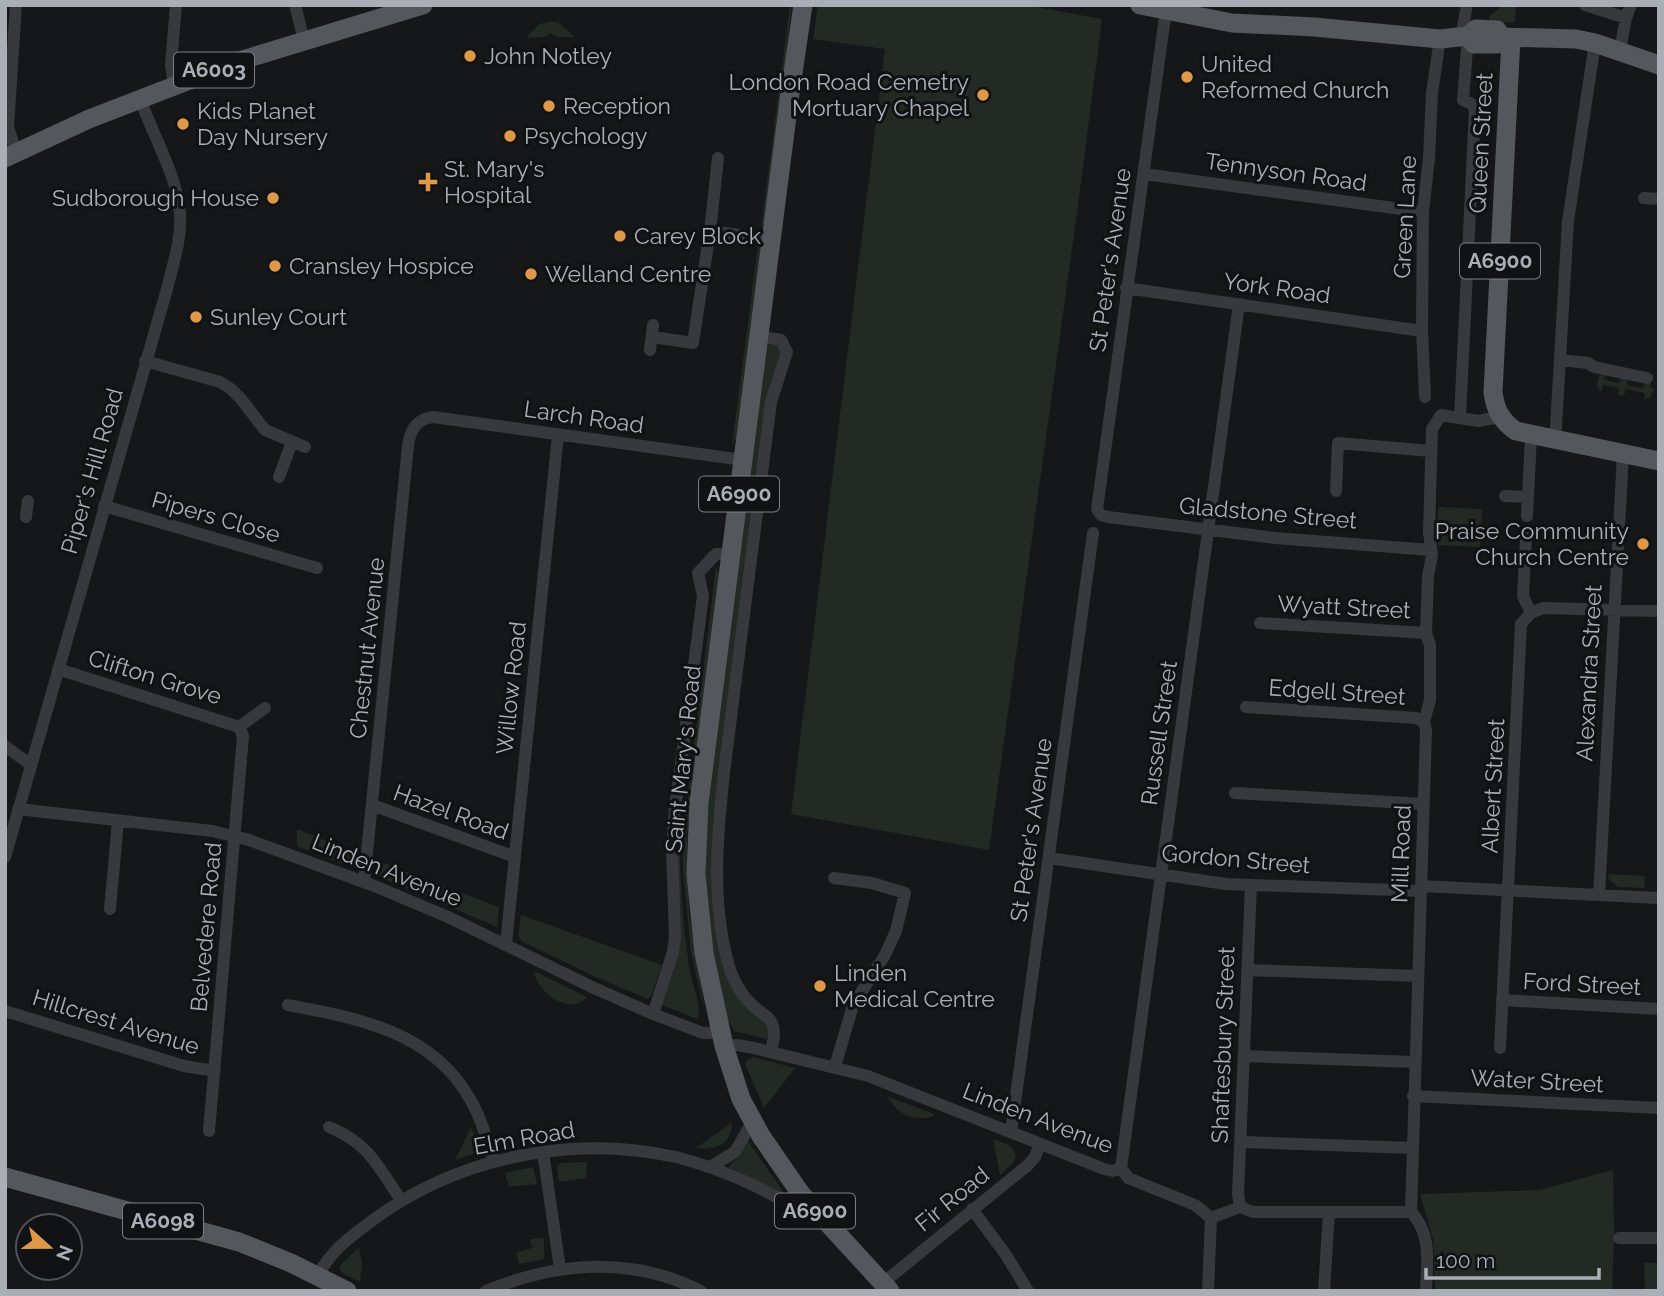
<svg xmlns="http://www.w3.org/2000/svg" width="1664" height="1296" viewBox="0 0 1664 1296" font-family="Raleway,sans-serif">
<rect width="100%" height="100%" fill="#161718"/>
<path fill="#232a23" d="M790 5H792L766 220 761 228Z
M818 5H1026L1102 19 1079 198 989 850 791 814 885 49 813 39Z
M1503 5H1516L1515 22 1489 24V16Z
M550 22H558L575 37H557L550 33 546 37 526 38 539 24Z
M758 245 761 251 737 436 732 446Z
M772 343 776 344 782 351 721 755 713 824 712 865 718 942 766 1023 769 1033 766 1039 734 1031 724 1012 707 918 704 821 766 346Z
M1602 374H1605L1604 380 1619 383 1621 376 1628 378 1627 385 1643 388 1646 383H1651L1650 387 1654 388 1651 397 1644 400 1645 393 1626 389 1624 396 1618 395 1619 388 1603 385 1601 392 1597 387 1598 378Z
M1438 507 1482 509 1480 547 1438 545Z
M716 567 719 573 687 834 689 912 705 1014 691 952 683 869V834Z
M297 829 357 853 355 864 350 867 297 846Z
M680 839C680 885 683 932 691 977 694 988 703 1011 697 1019L662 1005 674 969 676 840Z
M378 861 499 907 497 927 377 876Z
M1608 874 1645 876 1644 888 1618 887 1609 880Z
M521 915 662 965 651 996 648 999 598 978 523 942 518 936Z
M534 971 587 997C569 1017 537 992 534 971Z
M753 1057 795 1068 764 1108 745 1064 747 1060Z
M887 1096 934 1114V1116C913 1122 898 1115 887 1096Z
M732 1122C732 1144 716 1151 696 1148Z
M471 1127 479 1150 478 1152 455 1160Z
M993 1139 1011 1146 1016 1154 1014 1162 1000 1175Z
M748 1141 785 1194V1196L728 1167 740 1156Z
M587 1162 586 1178 559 1182 557 1166 560 1163Z
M533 1167 537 1184 509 1187 505 1173Z
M1613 1170 1614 1230 1612 1291H1435L1433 1239 1420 1194 1539 1190Z
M544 1238V1259L519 1264 516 1253 532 1248 530 1239Z
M359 1247 362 1264 360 1282 342 1273 339 1267Z
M1644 1263H1659V1291H1645Z"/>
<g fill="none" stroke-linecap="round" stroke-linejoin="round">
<path stroke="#38393d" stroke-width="12" d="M16 5 8 127 16 152
M295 5 304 40
M1585 5 1626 18
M1166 10 1097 509 1101 515 1108 517 1275 538 1431 550
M1461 37 1467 5
M1620 50 1626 18 1631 5
M174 85 171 65 176 5
M1144 174 1423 212
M1644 198 1659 199
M710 231 771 239
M1126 288 1415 330 1422 329
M759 336 781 340 787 352 771 402 724 773C717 836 711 904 729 966 734 983 744 999 758 1010 762 1013 767 1016 770 1020 777 1030 773 1041 771 1052
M652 337 693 343 710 231 718 158
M650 350 653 325
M1560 360 1588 363 1594 367 1647 378
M145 361 220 382 231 389 241 399 265 430 305 447
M1425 397 1422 329 1423 212 1429 158 1432 93 1440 39
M1460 417 1475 110 1472 104 1463 100 1468 36
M1553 440 1556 427 1568 221 1595 43
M279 477 292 442
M1336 491 1338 443 1431 451
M1505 496 1528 497
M104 506 317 568
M1527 516 1531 436
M26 517 28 501
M1526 538 1523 596 1531 613
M1260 623 1426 633
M58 669 239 727
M1246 707 1416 718 1424 722
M239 727 265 708
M5 746 31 765
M1235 793 1424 804
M372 805 515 857
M18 809 212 831 246 839 372 885 448 917 594 988 653 1014 703 1033H721
M5 857 167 289C173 264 182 238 180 213 177 175 152 134 140 98
M1049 858 1226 884 1422 891
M834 878 872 883 905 893 896 931 885 955 853 1005 835 1067
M364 882 408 446C410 430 416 419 433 417L743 460
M1422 886 1659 898
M1599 895 1623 454
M110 909 118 821
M506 944 558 435
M1247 970 1418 976
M1502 1000 1659 1009
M288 1005C358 1018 434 1032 471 1101 482 1119 487 1141 494 1161
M5 1011 184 1066 215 1071
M653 1014 673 952 675 936 672 849 675 809 703 596 698 573 716 554H731
M724 1046 737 1045 754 1048 868 1076 1104 1169 1113 1171 1121 1168
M1500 1048 1521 624 1531 613 1543 608 1659 611
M1244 1056 1415 1062
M1413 1096 1659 1108
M329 1127C369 1143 378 1167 401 1200
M209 1131 243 736 239 727
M1011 1132 1093 533
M1241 1142 1412 1148
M543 1152 560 1269
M710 1167 735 1152 752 1122
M1121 1168 1239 304
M1121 1168 1128 1178 1195 1205 1211 1218
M1240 1207 1238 1194 1251 885
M972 1209 1006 1255 1028 1291
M1211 1218 1240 1207 1253 1212H1411
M1619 1238H1659
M318 1276C330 1251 351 1236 373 1220 458 1157 572 1134 676 1157 703 1164 730 1174 755 1186 775 1195 792 1209 814 1210
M884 1282 1028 1165 1035 1157 1040 1144
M486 1291C557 1262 631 1256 701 1291
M1208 1291 1211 1218
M1324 1291 1329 1212
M1426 1291C1427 1262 1432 1234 1411 1212L1426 730 1424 722 1430 700V645L1426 633 1428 576 1432 555 1429 532 1432 429 1441 415 1478 421 1500 417"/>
<path stroke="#54575b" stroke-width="19" d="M803 5 790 93 699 803 696 874 704 953 724 1046 741 1099 761 1136 801 1194 890 1291
M1140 5 1232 23 1314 27 1440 39 1468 36 1476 29 1497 30 1502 37
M1468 36 1474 44H1497L1502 37 1576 39 1595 43 1659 65
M1511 38 1493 392C1495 409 1501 421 1516 431L1659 461
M5 158 89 119 239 61 423 5
M5 1177 239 1242 291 1263 347 1291"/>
</g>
<g fill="#df9847" stroke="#111213" stroke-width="2.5">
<circle cx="470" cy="56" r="7"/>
<circle cx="1187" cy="77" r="7"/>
<circle cx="983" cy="95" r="7"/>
<circle cx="549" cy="106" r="7"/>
<circle cx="183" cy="124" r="7"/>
<circle cx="510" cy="136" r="7"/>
<path d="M424.5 171.5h7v7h7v7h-7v7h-7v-7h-7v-7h7z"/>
<circle cx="273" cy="198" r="7"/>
<circle cx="620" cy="236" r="7"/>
<circle cx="275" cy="266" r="7"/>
<circle cx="531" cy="274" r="7"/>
<circle cx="196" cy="317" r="7"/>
<circle cx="1643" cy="544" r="7"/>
<circle cx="820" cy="986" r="7"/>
</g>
<g text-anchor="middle" stroke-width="6" stroke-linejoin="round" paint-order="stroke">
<g fill="#111213" stroke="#7c8086" stroke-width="2">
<rect x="174" y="52.5" width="80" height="35" rx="5"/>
<rect x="1460" y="243.5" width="80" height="35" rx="5"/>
<rect x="699" y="476.5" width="80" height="35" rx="5"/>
<rect x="775" y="1193.5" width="80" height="35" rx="5"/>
<rect x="123" y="1203.5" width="80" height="35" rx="5"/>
</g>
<g font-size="21" font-weight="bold" fill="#aaafb7">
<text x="214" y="77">A6003</text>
<text x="1500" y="268">A6900</text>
<text x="739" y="501">A6900</text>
<text x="815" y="1218">A6900</text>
<text x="163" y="1228">A6098</text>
</g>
<g font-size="23" fill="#aaafb7" stroke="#111213" text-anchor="start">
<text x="484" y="64">John Notley</text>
<text x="1201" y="72">United<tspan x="1201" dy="26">Reformed Church</tspan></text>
<text x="969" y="90" text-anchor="end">London Road Cemetry<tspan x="969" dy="26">Mortuary Chapel</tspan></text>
<text x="563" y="114">Reception</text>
<text x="197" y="119">Kids Planet<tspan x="197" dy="26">Day Nursery</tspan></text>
<text x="524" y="144">Psychology</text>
<text x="444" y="177">St. Mary's<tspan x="444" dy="26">Hospital</tspan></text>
<text x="259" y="206" text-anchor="end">Sudborough House</text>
<text x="634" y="244">Carey Block</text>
<text x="289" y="274">Cransley Hospice</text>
<text x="545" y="282">Welland Centre</text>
<text x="210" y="325">Sunley Court</text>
<text x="1629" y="539" text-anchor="end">Praise Community<tspan x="1629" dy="26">Church Centre</tspan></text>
<text x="834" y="981">Linden<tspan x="834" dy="26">Medical Centre</tspan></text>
</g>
<g font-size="23" fill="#aaafb7" stroke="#111213">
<text transform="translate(1481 143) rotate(-87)" y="8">Queen Street</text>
<text transform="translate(1286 172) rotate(8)" y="8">Tennyson Road</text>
<text transform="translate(1405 217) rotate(-87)" y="8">Green Lane</text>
<text transform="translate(1110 260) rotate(-82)" y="8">St Peter's Avenue</text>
<text transform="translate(1277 288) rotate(8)" y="8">York Road</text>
<text transform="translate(584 417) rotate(8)" y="8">Larch Road</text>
<text transform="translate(92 471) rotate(-74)" y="8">Piper's Hill Road</text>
<text transform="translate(1268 513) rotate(5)" y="8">Gladstone Street</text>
<text transform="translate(216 517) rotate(16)" y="8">Pipers Close</text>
<text transform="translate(1344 607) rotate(3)" y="8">Wyatt Street</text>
<text transform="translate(367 648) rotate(-84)" y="8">Chestnut Avenue</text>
<text transform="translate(1589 673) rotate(-87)" y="8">Alexandra Street</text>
<text transform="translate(155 677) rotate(17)" y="8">Clifton Grove</text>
<text transform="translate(511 688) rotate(-84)" y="8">Willow Road</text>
<text transform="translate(1337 692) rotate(4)" y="8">Edgell Street</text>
<text transform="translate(1159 733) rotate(-82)" y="8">Russell Street</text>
<text transform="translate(683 759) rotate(-84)" y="8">Saint Mary's Road</text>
<text transform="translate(1493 786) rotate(-87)" y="8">Albert Street</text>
<text transform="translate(451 812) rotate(20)" y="8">Hazel Road</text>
<text transform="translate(1031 830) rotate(-82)" y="8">St Peter's Avenue</text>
<text transform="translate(1401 854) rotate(-88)" y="8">Mill Road</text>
<text transform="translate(1236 859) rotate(5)" y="8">Gordon Street</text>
<text transform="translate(387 870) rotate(22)" y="8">Linden Avenue</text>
<text transform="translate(206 927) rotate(-85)" y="8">Belvedere Road</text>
<text transform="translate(1582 984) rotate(3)" y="8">Ford Street</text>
<text transform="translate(116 1022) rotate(17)" y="8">Hillcrest Avenue</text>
<text transform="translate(1223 1045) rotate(-88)" y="8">Shaftesbury Street</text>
<text transform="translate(1537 1081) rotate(3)" y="8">Water Street</text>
<text transform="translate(1038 1118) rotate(21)" y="8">Linden Avenue</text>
<text transform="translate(524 1138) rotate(-10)" y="8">Elm Road</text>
<text transform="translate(952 1199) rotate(-39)" y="8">Fir Road</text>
</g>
</g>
<rect width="1664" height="1296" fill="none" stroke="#aaafb7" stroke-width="14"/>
<g transform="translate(49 1247) rotate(111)"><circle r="33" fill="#111213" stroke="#4e5155" stroke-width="2"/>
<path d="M0-5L12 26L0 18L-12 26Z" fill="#df9847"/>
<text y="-10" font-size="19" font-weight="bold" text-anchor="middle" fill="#aaafb7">N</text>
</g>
<path d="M1426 1268v10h173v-10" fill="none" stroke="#aaafb7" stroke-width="3.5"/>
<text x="1436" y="1268" font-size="21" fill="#aaafb7" stroke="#111213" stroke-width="5" paint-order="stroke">100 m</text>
</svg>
